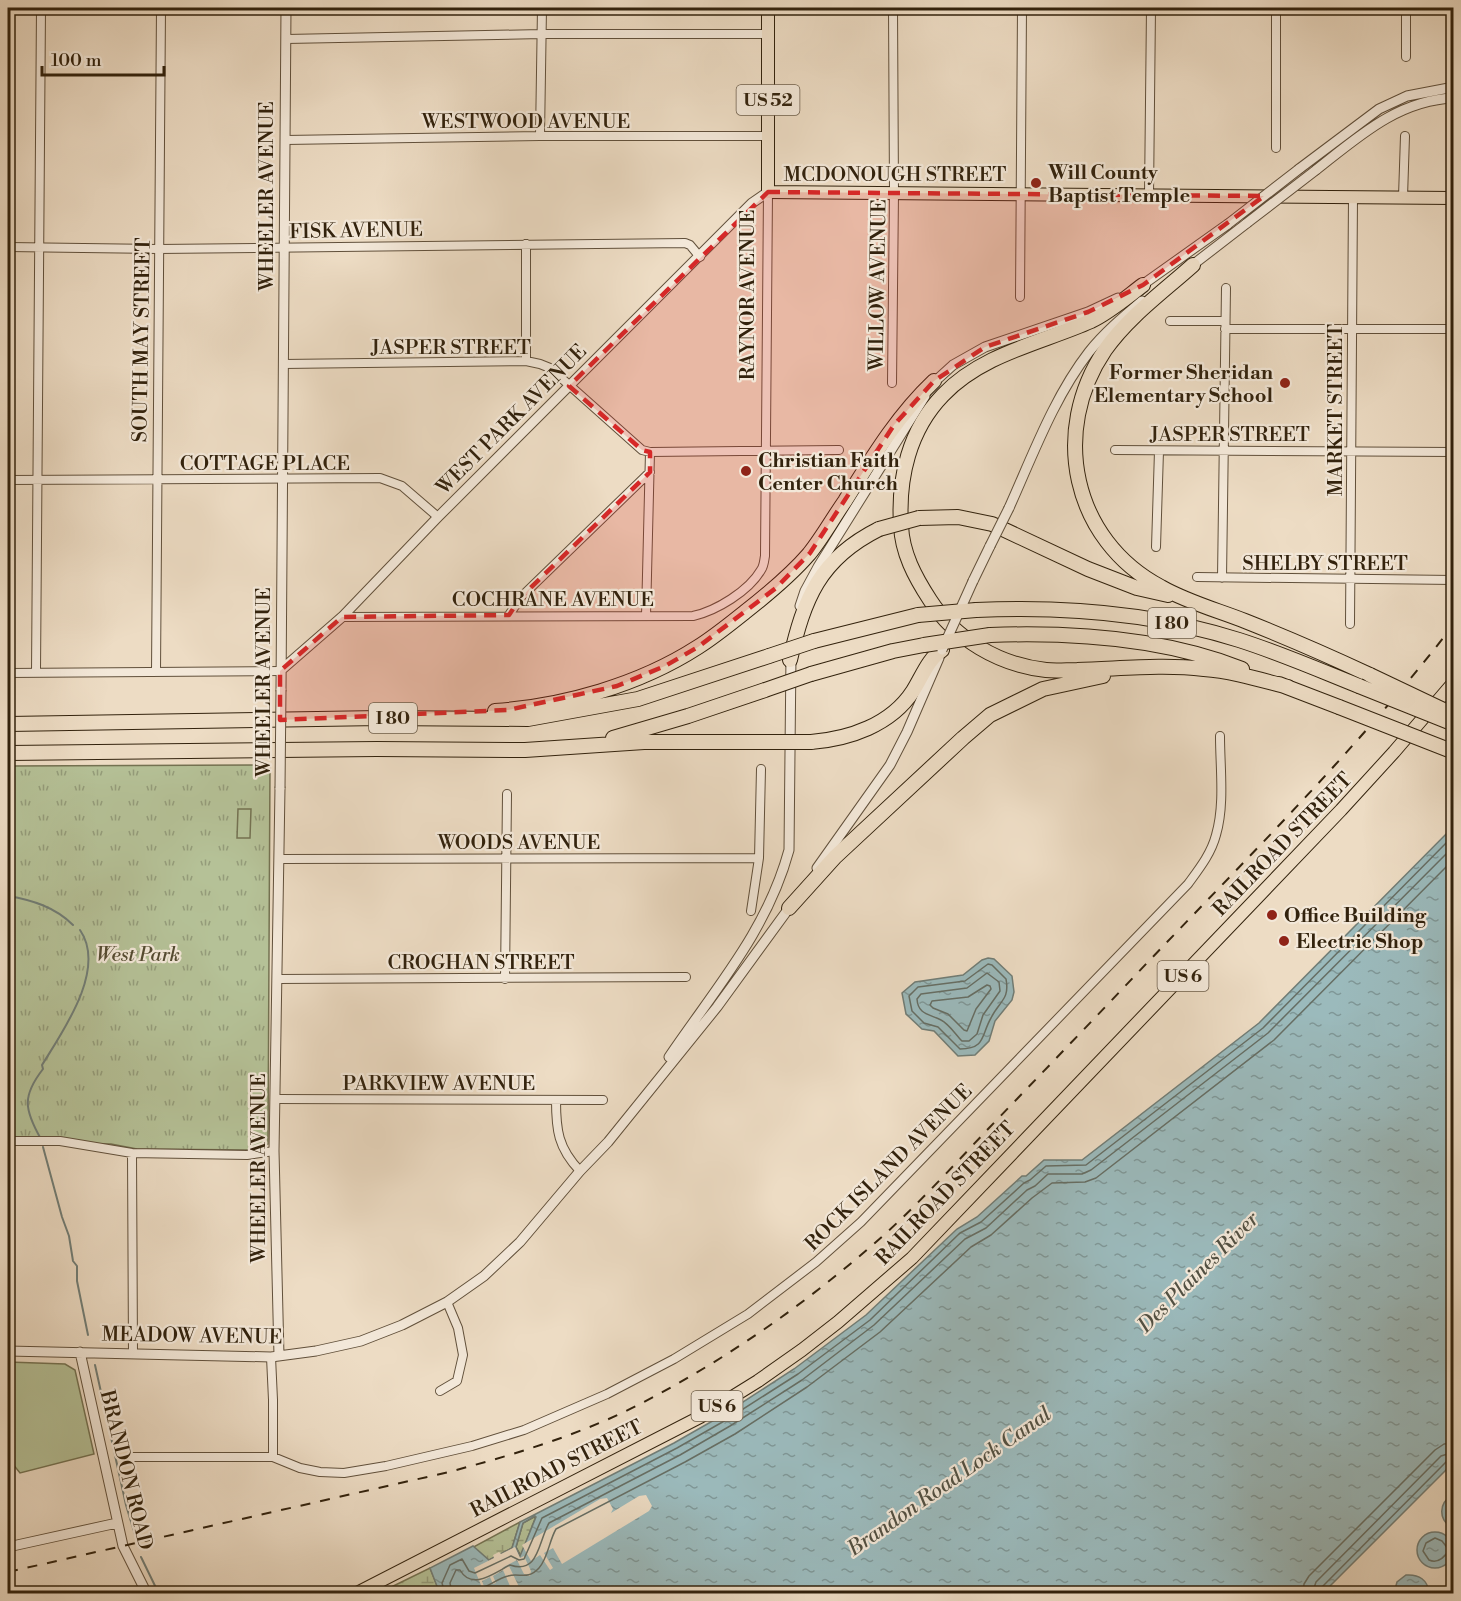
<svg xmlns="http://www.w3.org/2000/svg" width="1461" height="1601" viewBox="0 0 1461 1601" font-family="'Libre Bodoni',serif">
<defs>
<pattern id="wetland-marsh" width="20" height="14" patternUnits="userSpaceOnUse" patternTransform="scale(1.5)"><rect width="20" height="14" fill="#b5c197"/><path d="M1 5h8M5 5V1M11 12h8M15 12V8" fill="none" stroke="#949c7a"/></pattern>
<pattern id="park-tufts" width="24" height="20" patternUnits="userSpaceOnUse" patternTransform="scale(1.5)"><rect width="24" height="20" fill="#b5c197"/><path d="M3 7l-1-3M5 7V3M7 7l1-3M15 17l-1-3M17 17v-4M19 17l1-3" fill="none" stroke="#949c7a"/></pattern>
<pattern id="water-ripples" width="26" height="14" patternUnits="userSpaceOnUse" patternTransform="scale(1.5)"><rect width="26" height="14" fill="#9bbabc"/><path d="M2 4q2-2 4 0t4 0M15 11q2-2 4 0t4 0" fill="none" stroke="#7f9797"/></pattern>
</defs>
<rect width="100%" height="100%" fill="#eddcc4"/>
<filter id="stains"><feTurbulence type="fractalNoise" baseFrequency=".00333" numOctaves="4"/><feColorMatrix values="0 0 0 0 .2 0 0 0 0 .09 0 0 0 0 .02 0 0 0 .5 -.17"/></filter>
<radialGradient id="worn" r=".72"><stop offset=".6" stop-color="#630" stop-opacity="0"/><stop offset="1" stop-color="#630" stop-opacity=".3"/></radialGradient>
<path fill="url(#wetland-marsh)" stroke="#747252" stroke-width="1.5" d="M536 1516 521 1556 516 1547 523 1523Z
M520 1522 512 1548 474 1568 466 1551Z
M430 1568 440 1593 377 1594Z"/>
<path fill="url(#park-tufts)" stroke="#747252" stroke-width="1.5" d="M270 765 268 1144 253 1150 137 1149 111 1144 8 1142V766Z"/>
<path fill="#b5c197" stroke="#747252" stroke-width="1.5" d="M238 809H251L250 838H237Z
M8 1362 65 1364 75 1370 94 1454 20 1473 8 1458Z"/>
<path fill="url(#water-ripples)" stroke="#717d76" stroke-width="1.5" fill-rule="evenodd" d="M1453 827V1463L1323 1593 440 1594 430 1568 473 1546 489 1560 512 1548 520 1522 674 1443 723 1415 794 1369 866 1315 957 1229 977 1217 1022 1176H1026L1044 1160H1082L1259 1023ZM535 1516 536 1517 520 1556 516 1547 523 1523Z
M988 958 994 959 1012 976 1014 992 1012 1000 995 1021 989 1041 975 1055 958 1056 934 1031 922 1029 906 1014 902 993 915 982 963 975 982 960Z
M1453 1495V1528C1438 1520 1438 1503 1453 1495Z
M1417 1550a18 18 0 1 1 36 0a18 18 0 1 1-36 0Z
M1406 1575C1419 1574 1428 1580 1429 1593H1394L1397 1582Z"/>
<path fill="#eddcc4" d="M646 1495 652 1506 649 1511 562 1564 553 1548 544 1553 553 1568 550 1570 540 1555 531 1561 522 1545 600 1499 607 1498 613 1509 611 1513 639 1496Z
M515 1547 520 1558 524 1556 531 1571 530 1576 524 1574 517 1560 502 1568 509 1566 520 1589 518 1593H513L503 1570 493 1576 496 1583 493 1584 490 1577 482 1581 485 1589 483 1590 474 1568 494 1558 493 1555 499 1552 501 1554Z"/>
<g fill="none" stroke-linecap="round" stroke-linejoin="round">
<path stroke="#666e64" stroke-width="1.5" d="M988 964 992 965 1006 979C1010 1000 999 1001 991 1018 981 1035 986 1049 960 1049L938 1027 924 1023 912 1011 909 996 918 987 965 981Z
M987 973 999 982 1000 991 983 1015 977 1034 969 1041H962C956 1035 949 1024 941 1020 930 1014 918 1015 917 999L921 994 967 988Z
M987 985 990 986 991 989 976 1009 967 1031 964 1030 948 1014 933 1008 930 1005 932 1001 968 997Z
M1435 1538 1442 1541 1449 1550C1444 1558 1438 1564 1429 1560L1423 1551 1426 1543Z
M445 1594 442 1583 450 1565 462 1559 469 1571 475 1573 511 1556 519 1560 524 1559 542 1518 677 1448 726 1420 798 1374 870 1320 960 1233 981 1222 1024 1183 1030 1180 1046 1166 1086 1165 1263 1028 1454 835
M452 1594 450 1583 456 1570H460C472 1591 494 1573 510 1565 539 1575 538 1542 549 1523L680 1455 730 1426 802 1380 874 1325 965 1239 986 1228 1027 1190 1035 1186 1048 1174H1082L1091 1170 1268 1033 1454 846
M461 1594 463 1588C485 1593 490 1581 508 1576 519 1572 527 1581 539 1568 548 1558 549 1541 556 1529L685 1462 735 1434 807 1387 880 1332 971 1247 991 1235 1032 1198 1052 1183 1085 1182 1096 1178 1274 1040 1454 859
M1303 1594 1304 1584 1309 1576 1435 1450 1444 1444 1454 1443
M1312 1594 1316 1582 1441 1456 1454 1452
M1320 1594 1322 1587 1447 1461 1454 1459"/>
<path stroke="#717d76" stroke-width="2" d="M8 896C32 900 55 907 73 925
M41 1139C24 1109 22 1096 43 1069L42 1065C63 1031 107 969 80 930
M43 1147 62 1217 69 1236 73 1261 77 1266V1281L88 1335
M95 1365 126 1505 136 1538
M141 1557 159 1594"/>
<defs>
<path id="minor" d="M286 39 542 34H768
M1406 57V8
M540 136 542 8
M285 140 540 136H768
M1276 148V8
M1149 195 1151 8
M1403 197 1405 136
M8 247 158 249 685 243 690 245 700 257
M1020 297 1022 8
M1170 321H1225
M1225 329H1454
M526 361V244
M283 364 526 361 540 364 550 368 642 450 650 452 839 450
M892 383 894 193 893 8
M1115 450 1454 452
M8 480 380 478 402 486 438 517
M1156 547 1159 451
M1197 577 1454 580
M1222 578 1226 288
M509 615 521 597 650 472
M646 616 650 452
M342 617 693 616C716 611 749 591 761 570 764 566 764 561 765 556L768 192
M1350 624 1353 197
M36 672 41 8
M156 672 161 8
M8 673 280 671
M279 859 759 858
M751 911 759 858 761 769
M277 979 686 977
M505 979 507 794
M275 1099 603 1100
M556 1100C556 1130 558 1148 580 1171
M8 1141H60L132 1153 247 1155 274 1151
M132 1153 133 1353
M271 1357 273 1400V1457
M440 1391 457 1381 463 1355 458 1328 447 1302
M133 1457H273L300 1468 320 1472 344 1473 386 1466 472 1446 524 1430 607 1394 674 1359 748 1314 816 1262 861 1222 1188 884C1199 869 1211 854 1216 835 1225 804 1220 768 1220 736"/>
<path id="tertiary" d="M1299 169 1379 109 1407 96 1454 87
M1316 170C1358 137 1398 100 1454 98
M1190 267 1247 223
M1138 288 1228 224
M931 385 953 365 985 347 1088 312 1118 298
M1009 508C1032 457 1054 397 1089 352 1104 333 1123 317 1142 301
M973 581 990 546
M800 606 805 591 818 567 925 396
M280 671 342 617 438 517 752 203 768 192
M281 690 286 8
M817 868 890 765 907 732 939 658
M669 1057C715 989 767 931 789 850L791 655
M8 1351 271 1357 316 1351 361 1341 402 1325 447 1302 484 1276 520 1242 580 1171 608 1142 717 1007 792 904
M80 1352 123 1546 147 1594
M279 1356 274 1151 280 788
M8 1547 117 1523"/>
<path id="primary" d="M768 8V192L1454 198
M355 1594 700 1417 758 1381 802 1350 838 1322 912 1258 1341 810 1394 752 1454 682"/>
<path id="motorway" d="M1193 265C1164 291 1128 317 1105 350 1050 431 1072 540 1161 587 1187 602 1217 610 1245 621 1288 638 1329 656 1370 675
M1143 285C1127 297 1110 312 1091 321 1041 343 982 354 943 395 909 430 898 478 901 525 902 553 915 577 930 600 955 639 999 665 1046 670 1056 671 1067 670 1077 670 1119 669 1162 664 1204 669 1232 671 1261 680 1288 687
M919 518 958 517 992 524 1088 569 1137 588 1168 595
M976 610C1064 606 1154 613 1239 640 1280 653 1319 670 1359 686
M990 635C1073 632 1164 638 1242 669
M814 641 918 615
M790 660C804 599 819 559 879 529
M811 674 893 651 924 645
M1279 684 1339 707
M495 711C564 706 639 685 698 647 714 637 730 624 745 612 768 594 790 576 809 554 822 538 833 518 845 501 872 458 897 416 934 381
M8 724 380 718 528 719 638 699 769 656
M613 738 688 716 765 690
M811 742C849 739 891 725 913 691 922 677 928 659 942 650
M8 753 377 749 525 750 644 742H772
M789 908 835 857 963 738 990 715 1043 689 1103 676"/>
</defs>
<use href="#minor" stroke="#61503b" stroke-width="10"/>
<use href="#tertiary" stroke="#61503b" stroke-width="11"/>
<use href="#primary" stroke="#32220d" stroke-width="14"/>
<use href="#motorway" stroke="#32220d" stroke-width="16"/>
<use href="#minor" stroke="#f3e8d9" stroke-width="8"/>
<use href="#tertiary" stroke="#f3e8d9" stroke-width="9"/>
<use href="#primary" stroke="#eddcc4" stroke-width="12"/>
<use href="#motorway" stroke="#eddcc4" stroke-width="14"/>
<path stroke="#32220d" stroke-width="2" stroke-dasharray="10 10" stroke-linecap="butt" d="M8 1572 449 1472C516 1454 583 1434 644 1402 728 1358 805 1304 876 1242 916 1207 953 1166 989 1128 1042 1073 1095 1018 1147 963 1252 853 1361 745 1454 624"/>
<defs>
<path id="tertiary-bridge" d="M1247 223 1316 170
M1228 224 1299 169
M990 546 1009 508
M942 650 973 581
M280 788 281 690"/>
<path id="motorway-bridge" d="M879 529 919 518
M918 615 976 610
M924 645 990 635
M769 656 814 641
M1370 675 1452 714
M1359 686 1454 724
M765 690 811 674
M1339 707 1454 752
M772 742H811"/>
</defs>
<use href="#tertiary-bridge" stroke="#61503b" stroke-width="11" stroke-linecap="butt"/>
<use href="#motorway-bridge" stroke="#32220d" stroke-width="16" stroke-linecap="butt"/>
<use href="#tertiary-bridge" stroke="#f3e8d9" stroke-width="9"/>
<use href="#motorway-bridge" stroke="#eddcc4" stroke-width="14"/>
</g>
<path fill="#d62828" fill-opacity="0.2" stroke="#d62828" stroke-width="4.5" stroke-dasharray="12 8" stroke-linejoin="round" d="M768 192 1264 196 1143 285 1088 312 985 347 934 381 894 425 810 553 776 588 698 647 665 666 617 686 508 710 280 720V671L342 617 509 615 521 597 650 472V452L642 450 569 386Z"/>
<g fill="#8f2418" stroke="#f3e8d9" stroke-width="2">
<circle cx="1036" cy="183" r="6"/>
<circle cx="1285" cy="383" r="6"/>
<circle cx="746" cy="471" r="6"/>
<circle cx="1272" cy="915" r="6"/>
<circle cx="1284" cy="941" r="6"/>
</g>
<g text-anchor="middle" stroke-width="4.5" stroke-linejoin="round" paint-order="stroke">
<g fill="#f3e8d9" stroke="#6c5d4a" stroke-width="1.5">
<rect x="736.5" y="85" width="63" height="30" rx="4.5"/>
<rect x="1148" y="608" width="48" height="30" rx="4.5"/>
<rect x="369" y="703" width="48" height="30" rx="4.5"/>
<rect x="1157.5" y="961" width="51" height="30" rx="4.5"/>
<rect x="691.5" y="1391" width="51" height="30" rx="4.5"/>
</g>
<g font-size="18" font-weight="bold" fill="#32220d">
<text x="768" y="106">US 52</text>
<text x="1172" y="629">I 80</text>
<text x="393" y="724">I 80</text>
<text x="1183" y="982">US 6</text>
<text x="717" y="1412">US 6</text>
</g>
<g font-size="20" fill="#32220d" stroke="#f3e8d9">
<text x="526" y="128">WESTWOOD AVENUE</text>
<text x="895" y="181">MCDONOUGH STREET</text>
<text transform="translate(266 196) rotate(-90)" y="7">WHEELER AVENUE</text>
<text transform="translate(356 230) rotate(-1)" y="7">FISK AVENUE</text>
<text transform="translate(877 285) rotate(-89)" y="7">WILLOW AVENUE</text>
<text transform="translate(747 295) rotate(-90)" y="7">RAYNOR AVENUE</text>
<text transform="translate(141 340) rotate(-89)" y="7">SOUTH MAY STREET</text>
<text x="451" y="354">JASPER STREET</text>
<text transform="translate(1335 410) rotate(-90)" y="7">MARKET STREET</text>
<text transform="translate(511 419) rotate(-45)" y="7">WEST PARK AVENUE</text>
<text x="1230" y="441">JASPER STREET</text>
<text x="265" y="470">COTTAGE PLACE</text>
<text x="1325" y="570">SHELBY STREET</text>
<text x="553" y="606">COCHRANE AVENUE</text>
<text transform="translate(263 682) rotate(-90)" y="7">WHEELER AVENUE</text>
<text x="519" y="849">WOODS AVENUE</text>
<text transform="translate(1282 844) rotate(-46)" y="7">RAILROAD STREET</text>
<text x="481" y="969">CROGHAN STREET</text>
<text x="439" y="1090">PARKVIEW AVENUE</text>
<text transform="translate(888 1167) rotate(-45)" y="7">ROCK ISLAND AVENUE</text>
<text transform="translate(258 1168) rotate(-90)" y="7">WHEELER AVENUE</text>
<text transform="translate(945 1193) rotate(-46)" y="7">RAILROAD STREET</text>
<text transform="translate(192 1335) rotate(1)" y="7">MEADOW AVENUE</text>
<text transform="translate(556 1468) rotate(-27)" y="7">RAILROAD STREET</text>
<text transform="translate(127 1470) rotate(76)" y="7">BRANDON ROAD</text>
</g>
<g font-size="20" font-weight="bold" fill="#32220d" stroke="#f3e8d9" text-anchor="start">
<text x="1048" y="179">Will County<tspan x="1048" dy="23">Baptist Temple</tspan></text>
<text x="1273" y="379" text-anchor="end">Former Sheridan<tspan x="1273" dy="23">Elementary School</tspan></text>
<text x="758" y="467">Christian Faith<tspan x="758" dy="23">Center Church</tspan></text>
<text x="1284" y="922">Office Building</text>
<text x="1296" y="948">Electric Shop</text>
</g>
<g font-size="20" font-style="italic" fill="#534a30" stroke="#f3e8d9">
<text x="138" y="961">West Park</text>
</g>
<g font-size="21" font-style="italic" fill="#525042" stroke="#f3e8d9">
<text transform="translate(1198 1272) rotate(-45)" y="7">Des Plaines River</text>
<text transform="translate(949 1481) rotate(-35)" y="7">Brandon Road Lock Canal</text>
</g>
</g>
<rect width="1461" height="1601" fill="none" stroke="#eddcc4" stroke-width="30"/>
<rect x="9" y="9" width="1443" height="1583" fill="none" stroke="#32220d" stroke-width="3"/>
<rect x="15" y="15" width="1431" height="1571" fill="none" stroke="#32220d" stroke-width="1.5"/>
<path d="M42 66v9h122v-9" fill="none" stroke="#32220d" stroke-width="3"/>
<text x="51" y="66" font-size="18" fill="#32220d" stroke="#f3e8d9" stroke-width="4.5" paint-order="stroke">100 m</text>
<rect width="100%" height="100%" filter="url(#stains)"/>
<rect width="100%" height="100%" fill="url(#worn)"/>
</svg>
